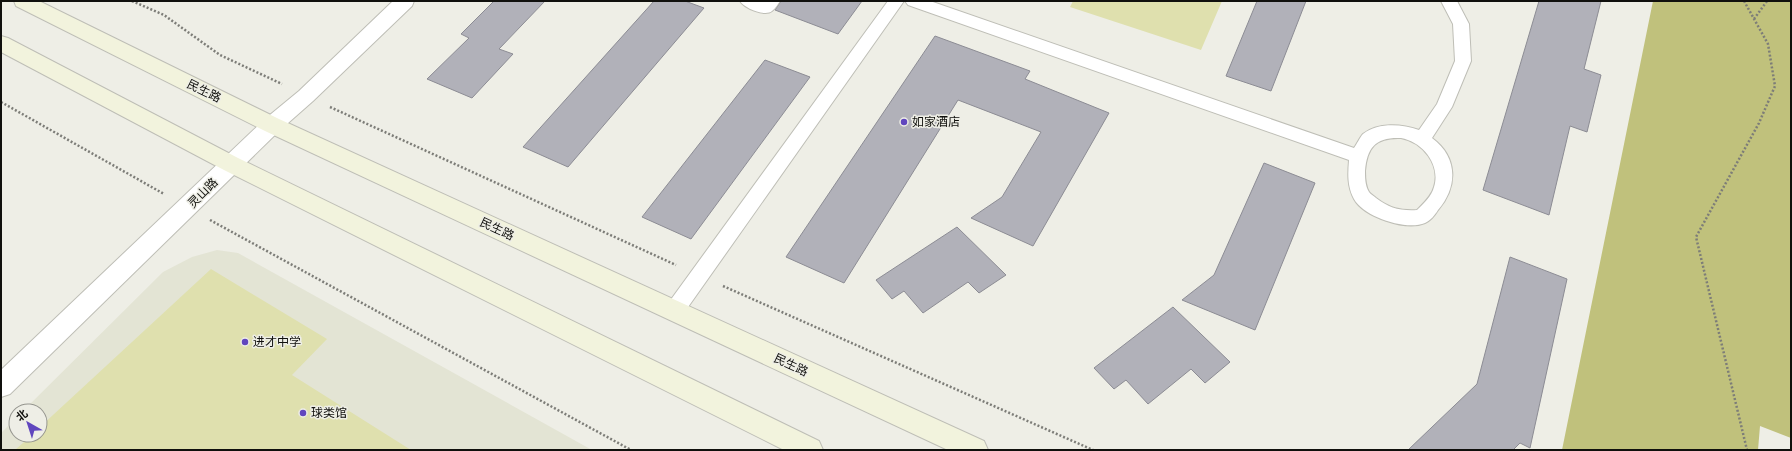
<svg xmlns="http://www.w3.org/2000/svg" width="1792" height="451" viewBox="0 0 1792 451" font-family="'IBM Plex Sans','Noto Sans SC',sans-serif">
<rect width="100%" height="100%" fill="#eeeee6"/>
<path fill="#e3e4d4" d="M217 250 238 253 592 450H1V433L16 418V435H40V411H23L163 272 192 257Z"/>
<path fill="#dfe0ae" d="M1073 1H1222L1201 50 1070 7Z
M211 269 327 339 292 375 411 450H15L32 435H40V427Z"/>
<path fill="#c0c17c" d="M1653 1H1791V438L1760 426 1758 450H1562Z"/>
<path fill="#b1b1b9" stroke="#8c8c94" d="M494 1H545L499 49 513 54 472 98 427 79 469 38 461 34Z
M654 1H685L704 8 568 167 523 147Z
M781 1H862L838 34 775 10Z
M1257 1H1306L1271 91 1226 76Z
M1539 1H1601L1584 69 1601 75 1587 132 1570 126 1549 215 1483 190Z
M935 36 1030 71 1025 79 1109 113 1033 246 971 218 1002 197 1041 132 958 100 844 283 786 257Z
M765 60 810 77 691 239 642 217Z
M1264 163 1315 183 1255 330 1182 300 1214 275Z
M957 227 1006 275 979 293 968 282 923 313 904 291 892 299 876 280Z
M1510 257 1567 279 1530 448 1520 443 1513 450H1408L1477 384Z
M1173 307 1230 362 1205 383 1191 369 1148 404 1126 380 1114 389 1094 368Z"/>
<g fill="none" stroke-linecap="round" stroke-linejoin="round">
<defs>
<path id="lane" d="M740 1H780C778 4 775 9 772 11 765 17 744 8 740 1Z
M888 1H904L681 317 674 319 667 317 664 311 667 305Z
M905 1H930L1354 148C1357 144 1360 137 1363 134 1378 122 1402 124 1419 130L1437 104 1455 61 1453 24 1441 1H1457L1469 24 1471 61 1452 107 1432 138C1458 157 1458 187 1438 210 1435 215 1430 221 1425 223 1406 231 1364 217 1354 199 1347 186 1348 173 1349 160L908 5ZM1401 138C1423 142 1441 165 1434 187 1432 196 1423 204 1417 210 1400 211 1389 208 1376 198 1374 196 1370 194 1369 192 1365 186 1365 177 1365 171 1367 147 1376 137 1401 138Z"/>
<path id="street" d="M393 1H414L412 6 313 101 279 131 10 394 1 397V370L265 119 299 91Z"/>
<path id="secondary" d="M14 1H39L279 119 984 441 988 450H948L265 131 16 6Z
M1 36 8 38 238 158 819 441 823 450H784L224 170 1 52Z"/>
</defs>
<use href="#lane" stroke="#bebeb6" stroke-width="2"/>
<use href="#street" stroke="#bebeb6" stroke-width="2"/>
<use href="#secondary" stroke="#bebeb6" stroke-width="2"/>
<path stroke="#7d7d78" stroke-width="2.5" stroke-dasharray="2 2" stroke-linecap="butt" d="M132 1 164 15 220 55 282 84
M1744 1 1768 44 1775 86 1759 123 1696 237 1747 450
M1754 19 1767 1
M1 102 164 194
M330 107 676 265
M210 220 631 450
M723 286 1093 450"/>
<use href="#lane" fill="#fff" fill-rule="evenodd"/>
<use href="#street" fill="#fff" fill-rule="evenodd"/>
<use href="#secondary" fill="#f2f3dd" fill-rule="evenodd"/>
</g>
<g fill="#6046be" stroke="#eeeee6" stroke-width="1.5">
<circle cx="904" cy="122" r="4"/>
<circle cx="245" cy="342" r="4"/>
<circle cx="303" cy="413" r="4"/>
</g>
<g text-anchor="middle" stroke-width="3" stroke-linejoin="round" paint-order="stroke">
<g font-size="12" fill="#10100d" stroke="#eeeee6">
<text transform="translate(204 91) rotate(26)" y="4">民生路</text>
<text transform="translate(203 193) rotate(-45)" y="4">灵山路</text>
<text transform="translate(497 229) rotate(25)" y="4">民生路</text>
<text transform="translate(791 365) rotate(25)" y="4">民生路</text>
</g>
<g font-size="12" fill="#10100d" stroke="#eeeee6" text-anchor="start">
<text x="912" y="126">如家酒店</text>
<text x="253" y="346">进才中学</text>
<text x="311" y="417">球类馆</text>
</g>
</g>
<rect width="1792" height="451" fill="none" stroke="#10100d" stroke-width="4"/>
<g transform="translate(28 423) rotate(321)"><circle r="19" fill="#eeeee6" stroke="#95958f"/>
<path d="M0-3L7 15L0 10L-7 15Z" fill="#6046be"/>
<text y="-6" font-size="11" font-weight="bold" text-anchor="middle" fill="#10100d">北</text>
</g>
</svg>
